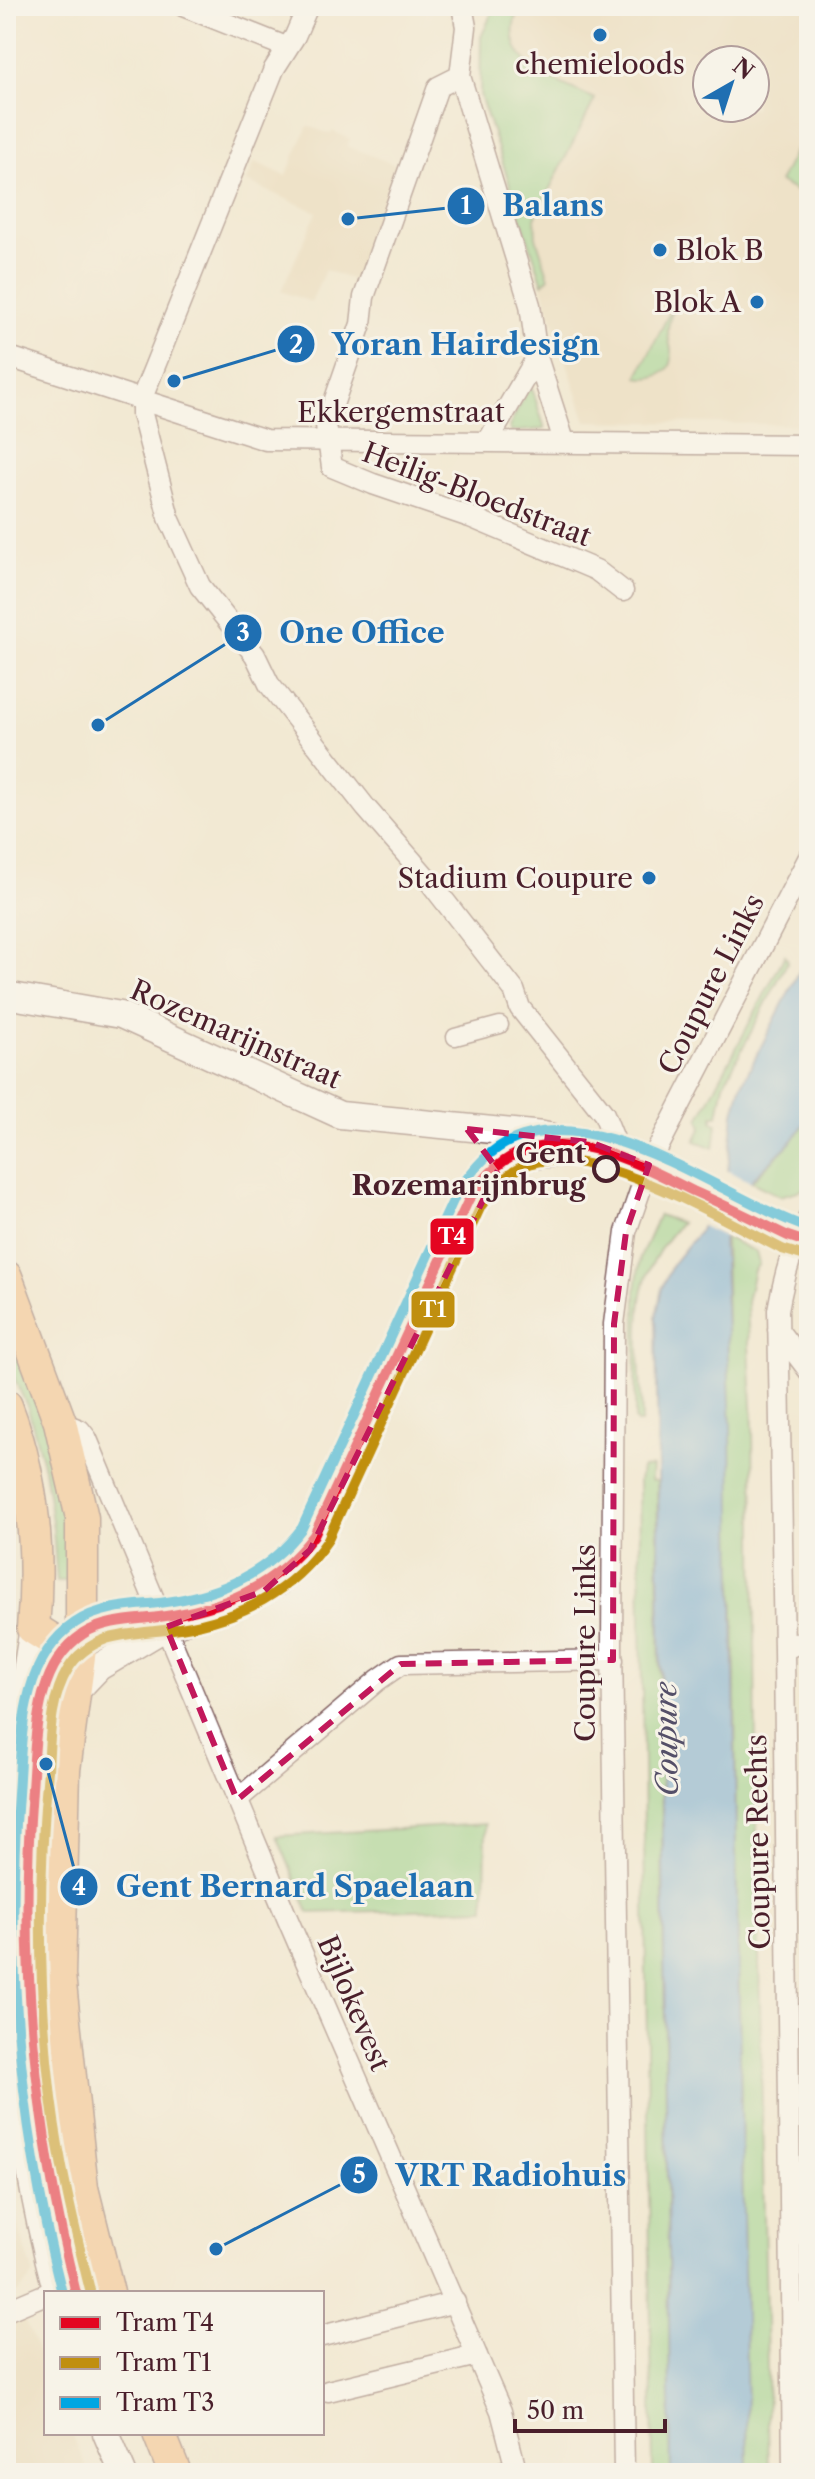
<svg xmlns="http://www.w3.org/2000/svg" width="815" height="2479" viewBox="0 0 815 2479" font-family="'Libre Caslon Text',serif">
<rect width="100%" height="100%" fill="#f7f3e8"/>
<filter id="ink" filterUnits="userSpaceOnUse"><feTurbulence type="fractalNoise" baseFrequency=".0125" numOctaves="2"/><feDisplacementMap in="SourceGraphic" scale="16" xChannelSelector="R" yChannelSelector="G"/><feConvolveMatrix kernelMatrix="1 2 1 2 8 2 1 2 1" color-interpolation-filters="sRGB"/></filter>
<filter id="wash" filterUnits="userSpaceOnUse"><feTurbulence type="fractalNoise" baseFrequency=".006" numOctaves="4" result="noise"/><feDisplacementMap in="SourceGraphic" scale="32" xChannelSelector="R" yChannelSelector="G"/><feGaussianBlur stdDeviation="1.8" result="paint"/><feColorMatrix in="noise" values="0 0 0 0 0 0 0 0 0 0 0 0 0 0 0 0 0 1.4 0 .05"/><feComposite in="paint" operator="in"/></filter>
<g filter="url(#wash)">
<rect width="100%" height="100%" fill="#f2e9d3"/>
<path fill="#e9d9ba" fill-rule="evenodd" d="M495 6H809V425L586 421 480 95 481 37ZM707 60H755V108H707Z
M308 126 330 134 333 131 350 139 347 146 399 166 359 282 325 270 311 302 281 291 317 212 247 182 255 162 286 176Z
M6 2187 34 2275 18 2293 6 2298Z
M23 2317 46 2370V2433H72L89 2473H6V2324Z"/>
<path fill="#90d087" stroke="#6d7859" stroke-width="2" d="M495 6H520C493 63 554 79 595 99L535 218 536 237 549 278 543 284 480 95 481 37Z
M809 123V198L779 182Z
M677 298C674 308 669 318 668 329 667 345 681 364 661 374 653 378 645 379 637 377Z
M532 388 545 429 511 432 509 427 528 389Z
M785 955 788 961 724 1084 718 1115H713V1122L717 1124 714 1148 695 1141 702 1127 699 1119Z
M809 1117V1188L780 1196 751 1182 793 1140Z
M659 1215 681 1223C666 1239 652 1260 645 1281 634 1318 641 1380 642 1419L641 1423H637L635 1420 636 1289 640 1258Z
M725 1237 756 1252 759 1264 754 1270 747 1302 753 1427 757 1850 769 2473H748L736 1850 735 1657Z
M6 1310 43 1405 65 1495 73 1581H57L53 1528 44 1468 28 1408 6 1361Z
M652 1467 651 1480 657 1481 671 2473H653L639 1481 641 1468Z
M42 1724 46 1725C43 1761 38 1798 36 1834 28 1969 40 2130 76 2260L72 2261C60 2184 42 2110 35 2033 26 1931 33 1826 42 1724Z
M486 1824 485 1908 309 1913 277 1836Z"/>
<path fill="#67a7da" stroke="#586382" stroke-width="2" d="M809 952V1117L793 1140 753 1178 723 1240 731 1427 736 1850 748 2473H671L656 1317 662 1288 672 1265 700 1230 728 1170 734 1113 741 1086Z"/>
<path fill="#f2e9d3" d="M724 1169 755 1184 729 1239 698 1224Z"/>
</g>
<g filter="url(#ink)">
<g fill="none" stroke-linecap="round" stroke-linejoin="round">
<defs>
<path id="pedestrian" d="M455 1037 500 1025"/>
<path id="minor" d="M183 6 286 47
M308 6 295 36 274 69 142 398V414L169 518 200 586 255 655 269 684 366 808 426 877 514 990 520 1008 604 1114 618 1149
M462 6 466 27 460 76 530 305 537 357 564 441
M460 76 438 87 364 297 361 324 326 425 332 467 373 484 470 517 596 570 623 591
M6 356 266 440 809 445
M488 441 537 357
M778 1330 809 1371
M60 1422 80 1430 87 1439 288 1920 501 2411 517 2473
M784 1650 809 1638
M237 1800 378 1680 401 1664 613 1660
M6 2311 46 2294
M322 2336 455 2302
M328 2391 477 2355
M497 2473 516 2468
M624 2473 612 1645 614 1324 626 1232 649 1165 809 857
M793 2473 784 1650 778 1310C784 1277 792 1246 809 1217"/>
<path id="tertiary" d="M6 995 121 1015 340 1115 543 1135 618 1149 628 1157 809 1243
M33 1628C20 1706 9 1785 7 1864 4 2008 20 2154 57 2293
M77 1690 99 1667 166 1627 230 1606 277 1583 305 1557 325 1525 480 1189C504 1158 535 1151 573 1154
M106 2433 123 2473"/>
<path id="primary" d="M6 1277 60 1422 82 1518V1634L64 1770 59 1975 82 2188 108 2293
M6 1406C33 1476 40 1553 33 1628L79 1657
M159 2433 175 2473"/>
</defs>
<use href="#pedestrian" stroke="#856666" stroke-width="19"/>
<use href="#minor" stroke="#856666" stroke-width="23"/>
<use href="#tertiary" stroke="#856666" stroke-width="29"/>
<use href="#primary" stroke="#856666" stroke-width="35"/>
<use href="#pedestrian" stroke="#fff" stroke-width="16"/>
<use href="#minor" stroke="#fff" stroke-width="20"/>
<use href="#tertiary" stroke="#fff" stroke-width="26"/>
<use href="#primary" stroke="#f6be87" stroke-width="32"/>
<defs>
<path id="tram-1" d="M76 2293C34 2125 19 1962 32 1789 36 1737 34 1666 83 1634 105 1620 134 1620 159 1617 222 1609 275 1587 314 1535L469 1199C482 1181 497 1162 518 1153 577 1128 641 1166 693 1191 725 1205 757 1221 788 1236L809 1243"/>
<path id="tram-2" d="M90 2290C74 2226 59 2163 51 2098 38 1989 38 1879 48 1770 50 1737 50 1698 68 1669 77 1654 90 1645 106 1639 130 1632 155 1632 180 1628 240 1619 293 1591 327 1541L481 1206C493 1190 506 1173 526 1165 589 1140 722 1219 782 1249L805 1256"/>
<path id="tram-3" d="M62 2293C20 2129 5 1963 18 1794 22 1736 20 1660 75 1623 97 1608 125 1606 150 1604 211 1598 264 1578 302 1528L457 1192C470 1174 484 1155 504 1144 595 1094 724 1200 809 1228"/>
</defs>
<use href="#tram-1" stroke="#f7f3e8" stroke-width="16"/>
<use href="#tram-2" stroke="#f7f3e8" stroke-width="16"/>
<use href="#tram-3" stroke="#f7f3e8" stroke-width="16"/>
<use href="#tram-1" stroke="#e40521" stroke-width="10"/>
<use href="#tram-2" stroke="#c08f0f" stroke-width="10"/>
<use href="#tram-3" stroke="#00a6e2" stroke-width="10"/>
</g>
</g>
<path d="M0 0H815V2479H0ZM467 1129 590 1142 649 1165 626 1232 614 1324 613 1660 401 1664 237 1800 166 1627 264 1591 310 1550 498 1170Z" fill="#f2e9d3" fill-opacity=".55" fill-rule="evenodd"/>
<path fill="none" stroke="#c2185b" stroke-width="6" stroke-dasharray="16 10" stroke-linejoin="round" d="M467 1129 590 1142 649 1165 626 1232 614 1324 613 1660 401 1664 237 1800 166 1627 264 1591 310 1550 498 1170Z"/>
<g fill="#1f6fb2" stroke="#f7f3e8" stroke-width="3">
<circle cx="600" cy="35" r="8"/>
<circle cx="660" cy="250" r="8"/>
<circle cx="757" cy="302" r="8"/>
<circle cx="649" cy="878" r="8"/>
</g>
<circle fill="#f7f3e8" stroke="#4a1f2b" stroke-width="4" cx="606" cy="1169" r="12"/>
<g text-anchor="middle" stroke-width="6" stroke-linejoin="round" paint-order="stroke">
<g font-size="28" fill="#4a1f2b" stroke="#f7f3e8" text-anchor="end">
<text x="600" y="74" text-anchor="middle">chemieloods</text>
<text x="676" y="260" text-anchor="start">Blok B</text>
<text x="741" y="312">Blok A</text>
<text x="633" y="888">Stadium Coupure</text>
</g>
<g font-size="28" fill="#4a1f2b" stroke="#f7f3e8">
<text x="401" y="422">Ekkergemstraat</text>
<text transform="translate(477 494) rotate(21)" y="10">Heilig-Bloedstraat</text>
<text transform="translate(711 984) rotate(-63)" y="10">Coupure Links</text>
<text transform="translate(236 1034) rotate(24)" y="10">Rozemarijnstraat</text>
<text transform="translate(585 1643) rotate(-90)" y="10">Coupure Links</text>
<text transform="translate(758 1842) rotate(-91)" y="10">Coupure Rechts</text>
<text transform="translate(354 2003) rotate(67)" y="10">Bijlokevest</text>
</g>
<g font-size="28" font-weight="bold" fill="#4a1f2b" stroke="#f7f3e8" text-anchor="end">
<text x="586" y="1163">Gent<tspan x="586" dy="32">Rozemarijnbrug</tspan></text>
</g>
<g font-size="30" font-style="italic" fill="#544f68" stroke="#f7f3e8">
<text transform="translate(667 1739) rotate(-91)" y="10">Coupure</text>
</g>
</g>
<path fill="none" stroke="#1f6fb2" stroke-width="3" d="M348 219L466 206M174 381L296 344M98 725L243 633M46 1764L79 1887M216 2249L359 2175"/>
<g fill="#1f6fb2" stroke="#f7f3e8" stroke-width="3">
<circle cx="348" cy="219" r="8"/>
<circle cx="174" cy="381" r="8"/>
<circle cx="98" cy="725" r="8"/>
<circle cx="46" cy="1764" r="8"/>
<circle cx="216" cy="2249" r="8"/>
<circle cx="466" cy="206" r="20"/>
<circle cx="296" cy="344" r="20"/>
<circle cx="243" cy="633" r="20"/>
<circle cx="79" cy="1887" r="20"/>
<circle cx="359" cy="2175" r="20"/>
</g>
<g font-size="24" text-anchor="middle" font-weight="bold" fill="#fff">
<text x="466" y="214">1</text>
<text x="296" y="353">2</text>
<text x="243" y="641">3</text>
<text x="79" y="1895">4</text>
<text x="359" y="2183">5</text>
</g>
<g font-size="30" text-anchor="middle" font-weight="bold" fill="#1f6fb2" stroke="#f7f3e8" stroke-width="6" stroke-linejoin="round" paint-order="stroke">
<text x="553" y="216">Balans</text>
<text x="466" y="355">Yoran Hairdesign</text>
<text x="362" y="643">One Office</text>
<text x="295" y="1897">Gent Bernard Spaelaan</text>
<text x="511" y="2186">VRT Radiohuis</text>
</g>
<g stroke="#f7f3e8" stroke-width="3">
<rect x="429" y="1217" width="46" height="39" rx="8" fill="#e40521"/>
<rect x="410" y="1290" width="46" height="39" rx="8" fill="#c08f0f"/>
</g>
<g font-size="22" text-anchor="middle" font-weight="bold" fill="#fff">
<text x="452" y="1244">T4</text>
<text x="433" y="1317">T1</text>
</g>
<rect width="815" height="2479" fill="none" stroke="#f7f3e8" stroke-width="32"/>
<rect x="44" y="2291" width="280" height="144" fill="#f7f3e8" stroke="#b29e9c" stroke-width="2"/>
<rect x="60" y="2317" width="40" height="12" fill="#e40521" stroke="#b29e9c" stroke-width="2"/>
<text x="116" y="2331" font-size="24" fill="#4a1f2b">Tram T4</text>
<rect x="60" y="2357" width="40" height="12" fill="#c08f0f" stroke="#b29e9c" stroke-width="2"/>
<text x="116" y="2371" font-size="24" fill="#4a1f2b">Tram T1</text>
<rect x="60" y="2397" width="40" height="12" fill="#00a6e2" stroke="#b29e9c" stroke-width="2"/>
<text x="116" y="2411" font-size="24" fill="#4a1f2b">Tram T3</text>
<g transform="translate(731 84) rotate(39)"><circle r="38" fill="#f7f3e8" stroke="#b29e9c" stroke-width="2"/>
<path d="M0-6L14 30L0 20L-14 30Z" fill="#1f6fb2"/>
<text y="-12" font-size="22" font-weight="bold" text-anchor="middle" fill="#4a1f2b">N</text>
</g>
<path d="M515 2419v12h150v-12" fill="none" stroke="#4a1f2b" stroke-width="4"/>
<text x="527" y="2419" font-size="24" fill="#4a1f2b" stroke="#f7f3e8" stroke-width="6" paint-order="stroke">50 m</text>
</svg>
